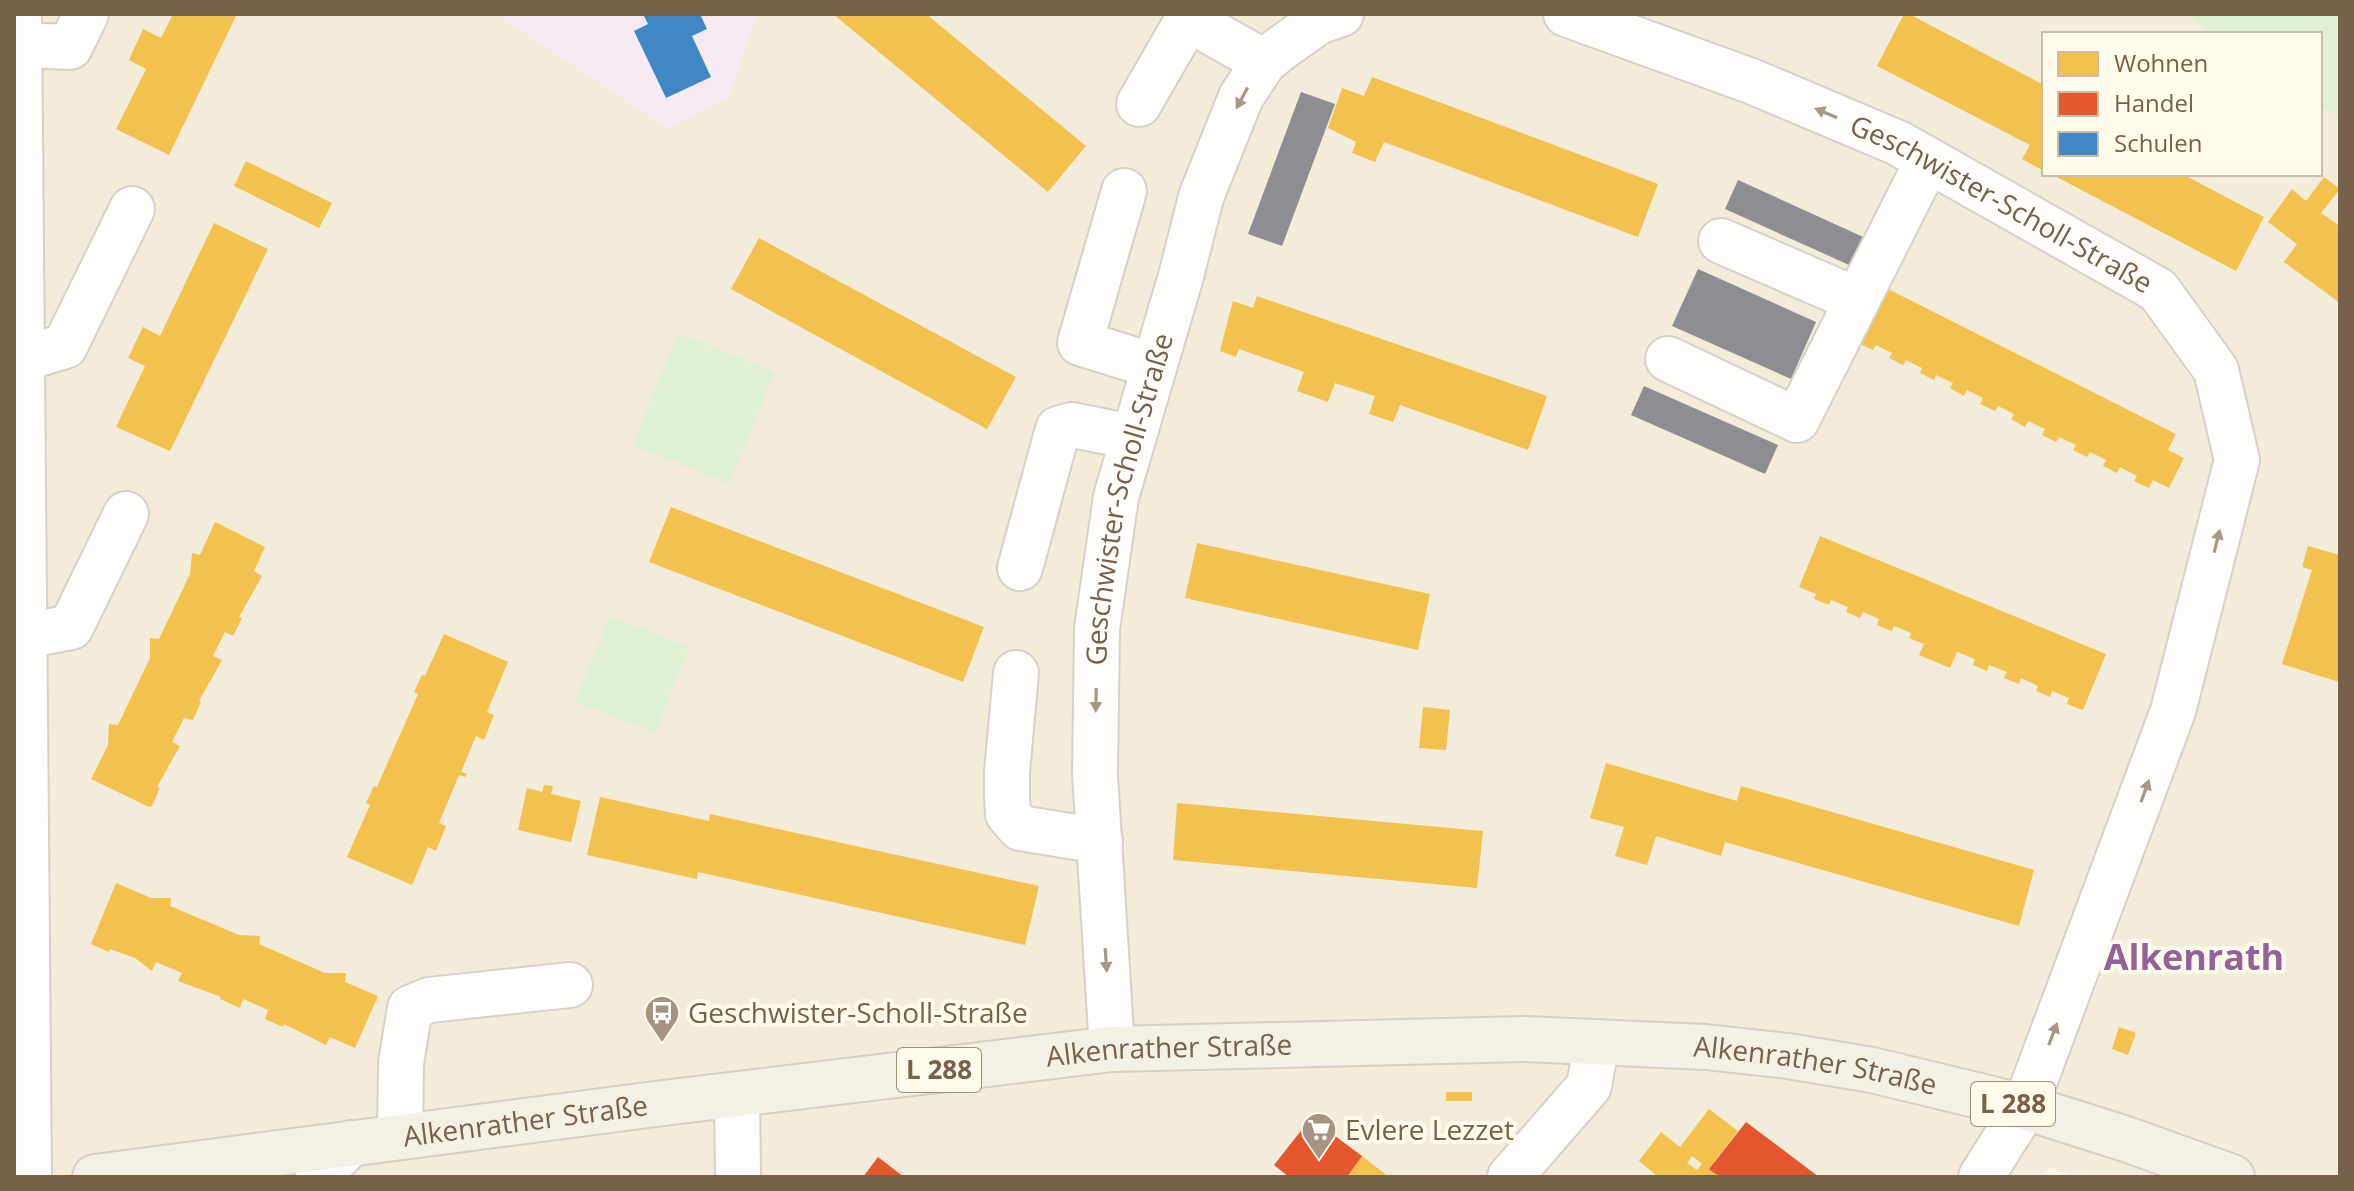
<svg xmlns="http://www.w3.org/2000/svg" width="2354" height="1191" viewBox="0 0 2354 1191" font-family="'Open Sans',sans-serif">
<rect width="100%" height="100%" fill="#f7f4ea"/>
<path fill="#f3ecda" d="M14 14H495L669 129 729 97 757 14H2184L2214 34H2044V174H2320V105L2340 118V1177H2075L2050 1167 2041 1177H14Z"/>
<path fill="#f6eaf3" d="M495 14H757L729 97 669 129Z"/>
<path fill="#dff0d4" d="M2184 14H2340V118L2320 105V34H2214Z
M678 333 775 372 730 484 632 445Z
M610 616 689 647 655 733 575 702Z"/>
<path fill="#f2c14e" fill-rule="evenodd" d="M173 14H237L169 155 116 129 146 69 129 60 143 29 161 38Z
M833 14H926L1086 146 1048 192Z
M1904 14H1909L2044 85V171L2022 159 2030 145 1877 66Z
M1372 77 1658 184 1638 237 1384 142 1375 162 1352 153 1356 142 1328 128 1342 88 1364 96Z
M246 161 332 203 319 228 234 186Z
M2051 174H2182L2264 217 2236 271Z
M2324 177 2340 189 2321 213 2340 226V303L2284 262 2297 244 2268 222 2292 189 2306 201Z
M214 223 268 249 170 451 116 427 145 366 128 358 143 327 160 336Z
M759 238 1016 377 987 429 731 289Z
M1882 286 2176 434 2168 450 2184 458 2169 488 2153 480 2149 488 2134 481 2137 476 2120 467 2117 473 2103 466 2106 460 2090 452 2087 457 2073 450 2076 445 2059 437 2056 442 2042 435 2045 429 2028 421 2025 427 2011 419 2014 414 1998 406 1995 411 1980 404 1983 398 1967 390 1964 396 1950 388 1953 383 1936 375 1934 380 1920 373 1922 368 1906 360 1903 365 1889 358 1892 353 1876 345 1873 350 1854 341Z
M1257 296 1547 396 1528 450 1400 405 1393 422 1369 414 1375 396 1335 383 1328 402 1297 391 1304 372 1239 349 1236 357 1220 351 1233 301 1253 308Z
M671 507 984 627 963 682 649 562Z
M215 522 265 547 254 571 262 576 239 617 242 618 233 636 225 632 213 656 222 660 199 701 201 702 193 720 184 718 172 742 180 746 157 787 160 788 152 806 149 807 91 779 108 745 109 724 118 725 150 658V638L159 639 190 574 192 553 200 555Z
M1820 536 2106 654 2083 710 2067 704 2069 698 2052 691 2050 697 2036 691 2038 686 2021 678 2019 684 2004 678 2007 672 1989 665 1987 671 1973 665 1975 659 1957 652 1950 668 1919 655 1924 644 1909 638 1911 633 1894 626 1892 631 1877 625 1879 619 1863 612 1860 618 1846 612 1848 607 1831 600 1829 605 1814 599 1816 594 1799 587Z
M1197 543 1430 594 1418 650 1185 598Z
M2308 546 2340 555 2339 682 2282 664 2312 570 2302 567Z
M444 634 508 662 487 712 494 715 484 740 476 736 461 772 467 774 465 777 459 775 439 823 446 826 436 851 428 847 412 885 347 857 370 805 366 803 374 786 377 787 418 694 414 692 422 675 425 676Z
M1423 707 1450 710 1446 750 1419 748Z
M1606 763 1737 801 1741 786 2034 870 2019 926 1725 842 1721 856 1656 836 1647 865 1615 856 1624 827 1590 818Z
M544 785 553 786 551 794 581 801 571 842 518 830 527 788 542 792Z
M600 797 709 821 710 814 1039 886 1025 945 698 872 697 879 587 855Z
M1177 803 1483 831 1477 888 1173 860Z
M116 883 151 898H171L170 906 239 935 260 936 259 944 325 973H346L345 982 378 996 355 1048 330 1037 326 1045 284 1024 283 1027 265 1019 268 1010 243 999 240 1008 220 999 221 997 178 981 182 973 156 962 152 971 135 958 110 949 109 952 91 944Z
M2119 1027 2136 1033 2128 1055 2112 1049Z
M1446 1092H1472V1101H1446Z
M1709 1109 1738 1131 1709 1169 1721 1177H1653L1655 1174 1639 1161 1661 1132 1680 1147ZM1692 1156 1702 1164 1697 1170 1687 1163Z
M1362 1156 1389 1177H1347Z"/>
<path fill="#e4572e" d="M1311 1118 1362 1156 1347 1177H1289L1274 1165Z
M1746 1122 1819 1177H1721L1711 1171 1709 1169Z
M878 1157 904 1177H863Z"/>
<path fill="#3f88c5" d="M643 14H700L707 29 692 36 711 77 666 98 634 31 648 24Z"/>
<path fill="#8d8d92" d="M1301 92 1335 104 1282 246 1248 234Z
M1738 180 1872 241 1858 269 1725 209Z
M1698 269 1816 322 1791 379 1672 326Z
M1644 386 1778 445 1765 474 1631 415Z"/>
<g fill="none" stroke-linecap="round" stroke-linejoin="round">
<defs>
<g id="minor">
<path d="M19 14 29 1177"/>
<path id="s1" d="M1566 14 1751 81 1898 143 2158 290 2216 370 2237 460 2173 711 2025 1107 1981 1177"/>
<path d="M19 45 70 47 86 14"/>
<path d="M1139 104 1188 19 1264 62"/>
<path d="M1124 191 1080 343 1154 366"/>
<path d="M1721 241 1857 300"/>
<path d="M22 359 65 346 132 209"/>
<path d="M1668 359 1797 420 1928 160"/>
<path d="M1020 568 1058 429 1072 425 1133 437"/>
<path d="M26 636 71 627 126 514"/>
<path d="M1016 673 1007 772V797L1008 814 1020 828 1100 841"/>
<path id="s2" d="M1112 1049 1095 775 1097 629 1116 497 1181 276 1201 197 1241 97 1264 62 1280 49 1318 22 1341 14"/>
<path d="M737 1096 738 1177"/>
<path d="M400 1137 401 1063 410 1008 429 1000 570 985"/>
<path d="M318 1177 351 1143"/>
<path d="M1510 1177 1589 1086 1597 1042"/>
</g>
<g id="major">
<path id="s3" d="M95 1177 663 1103 1112 1049 1525 1039 1706 1047 1788 1056 1872 1070 2025 1107 2126 1139 2232 1177"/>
</g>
</defs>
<use href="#minor" stroke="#d6d1c8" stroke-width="48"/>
<use href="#major" stroke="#d6cfc5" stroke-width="48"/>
<use href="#minor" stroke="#fefdfc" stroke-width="44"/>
<use href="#major" stroke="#f3f0e5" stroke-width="44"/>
</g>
<defs><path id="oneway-solid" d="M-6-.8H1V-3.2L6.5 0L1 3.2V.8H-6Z" transform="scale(2)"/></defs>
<g fill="#a69887">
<use href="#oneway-solid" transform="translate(1242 98) rotate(118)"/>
<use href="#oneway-solid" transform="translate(1826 113) rotate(-157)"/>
<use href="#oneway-solid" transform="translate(2217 541) rotate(-76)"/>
<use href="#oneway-solid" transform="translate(1096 700) rotate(91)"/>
<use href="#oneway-solid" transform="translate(2145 791) rotate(-70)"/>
<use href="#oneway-solid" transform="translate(1106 960) rotate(86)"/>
<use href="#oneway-solid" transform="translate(2053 1034) rotate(-69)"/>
</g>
<defs>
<symbol id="bus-pin" viewBox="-11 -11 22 30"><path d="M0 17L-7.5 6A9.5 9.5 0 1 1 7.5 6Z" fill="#a49481" stroke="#fffbeb"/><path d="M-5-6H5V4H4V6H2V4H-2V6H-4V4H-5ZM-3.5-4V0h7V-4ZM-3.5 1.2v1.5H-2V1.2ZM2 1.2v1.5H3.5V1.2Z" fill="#fff"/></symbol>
<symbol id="supermarket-pin" viewBox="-11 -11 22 30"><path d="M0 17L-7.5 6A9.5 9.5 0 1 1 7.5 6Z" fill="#a49481" stroke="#fffbeb"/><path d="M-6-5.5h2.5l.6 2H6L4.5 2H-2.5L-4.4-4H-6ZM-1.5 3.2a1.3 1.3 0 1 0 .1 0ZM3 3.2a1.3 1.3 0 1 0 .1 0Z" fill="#fff"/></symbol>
</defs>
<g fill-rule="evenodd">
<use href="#bus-pin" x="642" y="993" width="40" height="54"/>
<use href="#supermarket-pin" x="1299" y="1110" width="40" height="54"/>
</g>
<g text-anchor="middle" stroke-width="8" stroke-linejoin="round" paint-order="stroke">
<g fill="#fffbeb" stroke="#a08f79" stroke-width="2">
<rect x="897" y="1048" width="84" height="44" rx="6"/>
<rect x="1971" y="1082" width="84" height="44" rx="6"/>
</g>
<g font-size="26" font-weight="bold" fill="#776148">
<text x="939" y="1079">L 288</text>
<text x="2013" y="1113">L 288</text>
</g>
<g font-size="28" fill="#776148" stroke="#fffbeb">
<text dy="10" stroke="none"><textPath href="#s1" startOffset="476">Geschwister-Scholl-Straße</textPath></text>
<text dy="10" stroke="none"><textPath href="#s2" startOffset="554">Geschwister-Scholl-Straße</textPath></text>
<text dy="10" stroke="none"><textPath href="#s3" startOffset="1082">Alkenrather Straße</textPath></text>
<text dy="10" stroke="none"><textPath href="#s3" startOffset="1730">Alkenrather Straße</textPath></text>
<text dy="10" stroke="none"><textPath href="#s3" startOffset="434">Alkenrather Straße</textPath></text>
</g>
<g font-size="28" fill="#776148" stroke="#fffbeb" text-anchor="start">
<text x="688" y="1023">Geschwister-Scholl-Straße</text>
<text x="1345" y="1140">Evlere Lezzet</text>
</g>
<g font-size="36" font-weight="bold" fill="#92639b" stroke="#fffbeb">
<text x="2194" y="970">Alkenrath</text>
</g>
</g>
<rect width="2354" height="1191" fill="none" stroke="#776148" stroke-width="32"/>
<rect x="2042" y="32" width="280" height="144" fill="#fffbeb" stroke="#c9bdaa" stroke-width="2"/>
<rect x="2058" y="52" width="40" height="24" fill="#f2c14e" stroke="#c9bdaa" stroke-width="2"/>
<text x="2114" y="72" font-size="24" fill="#776148">Wohnen</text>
<rect x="2058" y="92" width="40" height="24" fill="#e4572e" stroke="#c9bdaa" stroke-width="2"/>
<text x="2114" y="112" font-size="24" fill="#776148">Handel</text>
<rect x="2058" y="132" width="40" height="24" fill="#3f88c5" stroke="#c9bdaa" stroke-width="2"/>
<text x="2114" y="152" font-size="24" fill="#776148">Schulen</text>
</svg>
